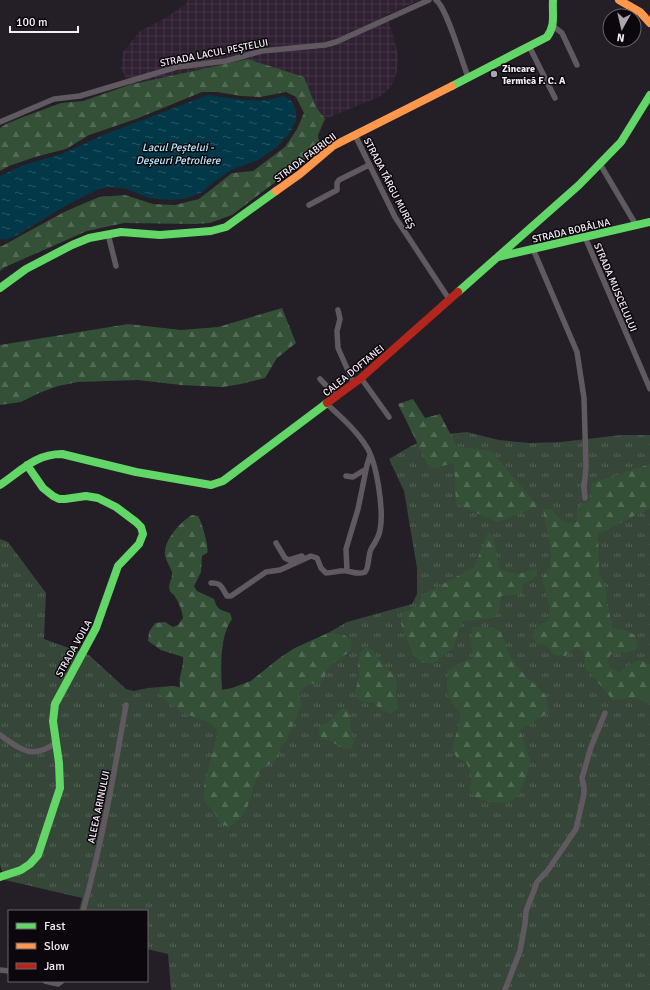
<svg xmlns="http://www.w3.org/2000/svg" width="650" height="990" viewBox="0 0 650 990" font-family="Signika,sans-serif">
<defs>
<pattern id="industrial-grid" width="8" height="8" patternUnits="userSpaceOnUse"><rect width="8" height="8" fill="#2f2032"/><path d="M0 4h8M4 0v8" fill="none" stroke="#443646"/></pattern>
<pattern id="grass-tufts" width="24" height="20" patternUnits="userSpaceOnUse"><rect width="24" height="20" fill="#364739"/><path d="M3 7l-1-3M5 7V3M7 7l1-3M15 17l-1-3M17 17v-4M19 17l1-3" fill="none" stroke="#546256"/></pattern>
<pattern id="forest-firs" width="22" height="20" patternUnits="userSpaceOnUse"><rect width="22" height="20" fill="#345138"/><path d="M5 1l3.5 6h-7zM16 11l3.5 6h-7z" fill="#526a56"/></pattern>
<pattern id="water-ripples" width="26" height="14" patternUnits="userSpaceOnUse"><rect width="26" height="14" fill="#033849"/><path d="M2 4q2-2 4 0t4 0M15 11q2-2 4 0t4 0" fill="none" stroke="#285564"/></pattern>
</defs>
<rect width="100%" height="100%" fill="#241e26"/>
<path fill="url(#industrial-grid)" d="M188 0H420L386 15 392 31 398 55 397 72 391 87 381 96 325 119 316 107 304 77 248 59 129 85 121 68 123 52 140 31 162 20 185 5Z"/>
<path fill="url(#grass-tufts)" d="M467 432 499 440 529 443 561 442 621 435H650V990H171L168 954 147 949V911H79L82 898 5 880 0 865V539L8 542 46 593 44 639 89 655 126 689 134 691 148 688 172 686 211 691 232 689 251 681 281 657 295 648 328 633 347 622 412 604 417 594V568L404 491 389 459 411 446 436 435Z"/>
<path fill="url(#forest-firs)" d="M248 59 304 77 316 107 325 119 318 135 320 148 232 215 210 223 195 224 124 223 87 231 5 267 0 271V246H2L64 212 99 197 125 195 153 204 175 205 199 199 232 173 253 171 285 147 297 129 304 113 296 97 286 92 260 97 241 96 217 92H202L136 119 89 135 66 149 35 157 9 166 0 171V128L6 124 23 117 61 103 83 101 129 85Z
M282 308 296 343 277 358 265 378 241 384 223 387 181 385 138 380 78 382 58 386 39 393 21 402 0 405V345L128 324 181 330 218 327Z
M413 399 425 418 440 414 457 447 491 451 538 506 497 522 456 504 454 463 430 469 398 404Z
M650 464V508L598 534 599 570 606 590 607 604 613 628 624 630 635 635 638 645 635 650 624 653 611 654 608 659 609 667 619 673 627 666 639 660 650 664V704C645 702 640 699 634 698 627 698 620 700 613 700L584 666 585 656 583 650 577 647 573 649 565 656 554 655 546 645 538 644 532 636 537 626 549 620 550 607 542 579 550 566 551 552 543 509H552C559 519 560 521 572 524L577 521V508L590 500 592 483Z
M192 515 198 516C201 520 210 549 207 553 206 554 203 555 202 556L201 572 194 586 197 591 214 599C217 610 221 610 230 613L232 619C219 638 221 667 222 690L232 688 251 681 281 657 295 648 328 633 344 635 351 640 352 648C344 659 325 664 325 677L320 683C310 683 303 685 299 695L301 700V706L286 741 281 746C279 760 274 763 262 768 259 774 255 780 254 785 249 802 246 818 229 827L221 824 214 812 204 801V786L217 735 216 728C209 721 201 719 191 716 179 711 166 703 158 692L162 687H180C178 674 184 669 183 657L161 650 148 641 149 632 155 623 165 622 173 627 178 625 183 618C182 610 179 602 174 595 173 594 171 593 170 591 167 584 173 579 172 572 170 566 166 561 165 555 163 541 181 521 192 515Z
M488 532 493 537 500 570 519 574 537 569V576L523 584 521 594 501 596 499 612 492 618 462 621 453 648 433 664 421 662 414 655 401 624 402 613 418 606 421 596 474 567Z
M472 627H493L501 632 509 654 521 671 546 696 549 712 520 730 531 763 519 795 508 803 487 802 475 797 470 790 472 775 466 762 457 758 452 750 461 716 448 696 447 671 473 657 471 642Z
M366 648 373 650 375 655 394 675 397 685 396 693 398 709C388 717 380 710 373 702 363 703 360 702 355 694L359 675 358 665 360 652Z
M342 708 347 709 350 714V724L354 742 352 748 346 749 321 737 319 731 320 726 329 722Z"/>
<path fill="url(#water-ripples)" d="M208 95C233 98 258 105 283 96L291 100 296 110V120L290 133 277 147 258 160 231 170 214 182 201 193 184 199 170 200 149 198 127 189 111 187 99 189 67 205 14 237 6 240 0 239V176L24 165 64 153 103 135Z"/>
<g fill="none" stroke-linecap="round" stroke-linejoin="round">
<path stroke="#605a60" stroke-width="5.5" d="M436 0C447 8 462 62 468 77
M553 26 562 33 577 65
M529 46 555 98
M0 122 54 99 80 96 177 67 226 61 262 51 325 45 336 42 429 0
M355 135 395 217 449 299
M600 164 636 225
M309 205 337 190V183L339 180 369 165
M108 234 116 266
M585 237 650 389
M533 249 577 352 584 398 586 467 584 487 585 498
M338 310 340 319 337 331 338 348 354 384
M361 378 389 417
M320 379 337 397
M346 476 353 477 366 469
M276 543 285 558 289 560 302 556
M347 571 346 549 358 509 367 465 370 455
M211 583C221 582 222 588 227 596H231L266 572 280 570 311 556 317 558 321 568 326 573C333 573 340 570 347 571 353 572 359 575 365 572 369 569 368 555 371 549 375 543 379 537 380 530 384 511 377 462 366 446 356 430 341 417 327 404
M0 735C22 750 31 760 56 743
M83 911C102 843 114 774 126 705
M0 970 9 971
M45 981 58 984 62 981
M505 990 520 951 525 924 526 911 535 888 537 882 548 870 576 829 584 794V787L582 778 591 747 605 713"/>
<path stroke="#63d668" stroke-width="8" d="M452 86 547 37C556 25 552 14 553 0
M498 257 650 222
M0 288 26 269 72 245 89 238 121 232 160 235 211 231 226 227 276 191
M458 292 579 185 621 142 650 95
M0 485C21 471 35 454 62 454L136 472 211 485 223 481 327 403
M0 877 21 870 30 864 38 855 60 788 59 763 53 721 55 704 96 628 118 566 139 544 143 534 141 527 136 522 116 507 98 498 86 496 65 499H59L53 496 43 488 27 465"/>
<path stroke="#ff974d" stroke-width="8" d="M619 0 640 12 650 23
M276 191 300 174 333 146 452 86"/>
<path stroke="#b3261e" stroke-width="8" d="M327 403 361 378 458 292"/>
</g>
<circle fill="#aca5ae" stroke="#0c070d" stroke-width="1.5" cx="494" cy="74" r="4"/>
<g text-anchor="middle" stroke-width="3" stroke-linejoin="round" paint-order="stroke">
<g font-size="10" fill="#f6edf7" stroke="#0c070d">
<text transform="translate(214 52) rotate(-11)" y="4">STRADA LACUL PEȘTELUI</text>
<text transform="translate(305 157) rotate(-37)" y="4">STRADA FABRICII</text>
<text transform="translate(390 183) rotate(63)" y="4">STRADA TÂRGU MUREȘ</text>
<text transform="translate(571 230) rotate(-13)" y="4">STRADA BOBÂLNA</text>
<text transform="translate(616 287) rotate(67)" y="4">STRADA MUSCELULUI</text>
<text transform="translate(353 370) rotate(-39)" y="4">CALEA DOFTANEI</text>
<text transform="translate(73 648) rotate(-61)" y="4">STRADA VOILA</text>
<text transform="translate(98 807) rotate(-78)" y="4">ALEEA ARINULUI</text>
</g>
<g font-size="10" font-weight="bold" fill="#f6edf7" stroke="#0c070d" text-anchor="start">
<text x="502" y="72">Zincare<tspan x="502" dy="12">Termică F. C. A</tspan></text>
</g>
<g font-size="11" font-style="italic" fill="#bae9fd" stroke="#0c070d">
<text x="178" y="151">Lacul Peștelui -<tspan x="178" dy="13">Deșeuri Petroliere</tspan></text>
</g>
</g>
<rect x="8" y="910" width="140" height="72" fill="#0c070d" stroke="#6a636b"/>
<rect x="16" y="923" width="20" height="6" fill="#63d668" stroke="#6a636b"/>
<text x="44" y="930" font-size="12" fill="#f6edf7">Fast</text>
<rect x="16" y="943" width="20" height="6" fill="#ff974d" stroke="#6a636b"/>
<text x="44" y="950" font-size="12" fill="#f6edf7">Slow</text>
<rect x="16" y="963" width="20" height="6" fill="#b3261e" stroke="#6a636b"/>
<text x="44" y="970" font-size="12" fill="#f6edf7">Jam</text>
<g transform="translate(622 28) rotate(188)"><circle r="19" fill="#0c070d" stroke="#6a636b"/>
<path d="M0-3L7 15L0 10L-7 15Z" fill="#aca5ae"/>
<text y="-6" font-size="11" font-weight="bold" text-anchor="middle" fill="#f6edf7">N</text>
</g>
<path d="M10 26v6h68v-6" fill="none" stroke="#f6edf7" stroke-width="2"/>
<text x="16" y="26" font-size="12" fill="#f6edf7" stroke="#0c070d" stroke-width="3" paint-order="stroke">100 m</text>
</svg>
